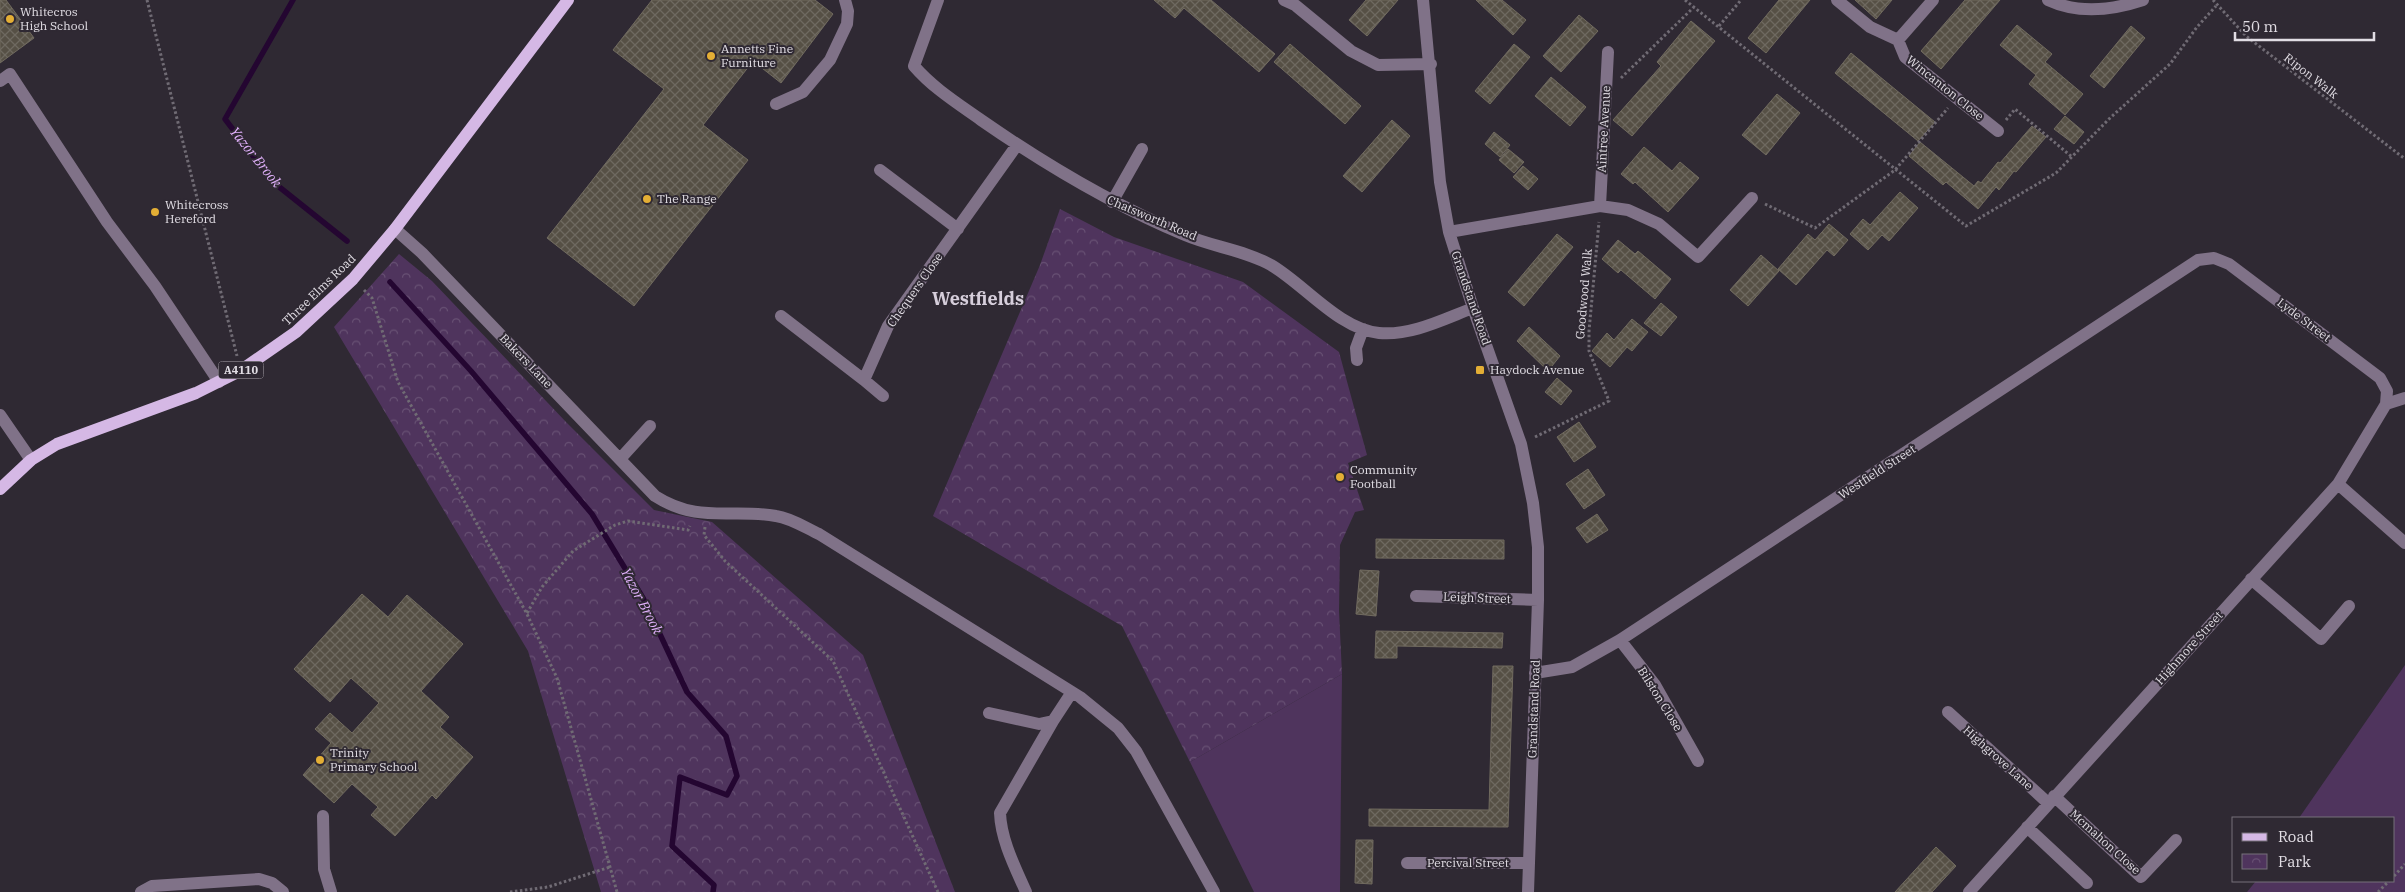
<svg xmlns="http://www.w3.org/2000/svg" width="2405" height="892" viewBox="0 0 2405 892" font-family="'IBM Plex Serif',serif">
<defs>
<pattern id="park-crowns" width="20" height="18" patternUnits="userSpaceOnUse" patternTransform="scale(1.25)"><rect width="20" height="18" fill="#4f345d"/><path d="M2 6a3 3 0 1 1 6 0M12 15a3 3 0 1 1 6 0" fill="none" stroke="#685174"/></pattern>
<pattern id="building-cross-hatch" width="8" height="8" patternUnits="userSpaceOnUse" patternTransform="scale(1.25)"><rect width="8" height="8" fill="#565045"/><path d="M0 0l8 8M0 8l8-8" fill="none" stroke="#6e6960"/></pattern>
</defs>
<rect width="100%" height="100%" fill="#2f2933"/>
<path fill="#4f345d" d="M2405 665V892H2247L2256 881H2394V818H2299Z
M1342 674 1340 892H1254L1190 762Z"/>
<path fill="url(#park-crowns)" d="M1060 209 1114 237 1243 282 1339 352 1367 455 1348 463 1364 510 1355 512 1340 545 1339 611 1342 674 1190 762 1122 626 933 516 1040 265Z
M399 254 432 281 566 422 654 510 712 522 863 655 955 892H601L528 651 334 327Z"/>
<g fill="none" stroke-linecap="round" stroke-linejoin="round">
<path stroke="#240631" stroke-width="5.5" d="M293 0 225 119 273 182 347 241
M390 282 471 371 592 514 643 598 687 692 726 736 737 776 727 795 680 777 672 846 714 885 713 892"/>
</g>
<path fill="url(#building-cross-hatch)" stroke="#716b5f" d="M0 0H6L34 38 0 63Z
M652 0H815L833 14 781 83 753 61 703 125 748 160 634 306 547 238 664 89 613 50Z
M1154 0H1211L1275 54 1259 72 1184 8 1175 18Z
M1366 0H1398L1367 36 1349 20Z
M1476 0H1502L1526 20 1513 35Z
M1779 0H1810L1766 53 1748 38Z
M1855 0H1892L1876 19Z
M1965 0H2000L1941 69 1921 51Z
M1579 15 1598 31 1561 72 1543 56Z
M1691 21 1715 41 1632 136 1613 120 1661 66 1657 62Z
M2017 25 2052 54 2045 62 2083 94 2065 115 2029 84 2036 75 2000 45Z
M2131 26 2145 38 2104 88 2090 76Z
M1290 44 1361 106 1345 124 1274 62Z
M1514 44 1530 57 1490 104 1475 91Z
M1851 53 1935 122 1918 141 1835 73Z
M1551 77 1586 107 1570 126 1535 96Z
M1777 94 1800 113 1766 155 1742 135Z
M2065 116 2084 132 2074 144 2054 129Z
M1392 120 1410 136 1362 192 1343 176Z
M2032 126 2046 137 2016 172 2014 171 1999 190 1996 187 1978 209 1946 182 1943 185 1909 156 1920 142 1974 186 1978 181 1981 183 1998 162 2000 163Z
M1494 132 1510 145 1500 157 1485 144Z
M1644 147 1672 171 1680 162 1699 178 1668 212 1635 182 1633 184 1621 174Z
M1508 149 1524 162 1514 173 1499 160Z
M1523 166 1538 179 1528 190 1513 177Z
M1900 192 1918 208 1889 241 1882 235 1868 250 1850 234 1863 219 1870 225Z
M1829 224 1848 240 1834 256 1827 250 1796 285 1778 269 1808 234 1815 240Z
M1557 234 1573 247 1524 306 1508 292Z
M1618 240 1635 254 1638 251 1671 279 1655 299 1621 270 1618 273 1602 259Z
M1761 255 1779 271 1748 306 1730 290Z
M1661 303 1677 317 1661 336 1644 323Z
M1632 319 1648 332 1632 351 1627 347 1610 367 1592 351 1607 333 1614 340Z
M1529 327 1560 356 1548 371 1517 341Z
M1557 378 1572 391 1561 405 1545 392Z
M1579 422 1596 447 1574 462 1557 437Z
M1588 469 1605 495 1584 509 1566 484Z
M1597 514 1608 530 1587 543 1576 528Z
M1376 539 1504 540V559L1376 558Z
M1360 570 1379 571 1376 616 1356 614Z
M362 594 388 617 407 595 463 644 421 691 449 717 440 727 473 757 436 799 432 795 395 836 371 815 378 807 352 784 334 803 303 775 331 743 315 729 330 713 352 733 379 703 351 678 330 702 294 669Z
M1376 631 1503 633 1502 648 1397 646V658H1375Z
M1493 666H1513L1508 827 1369 826V809L1489 810Z
M1356 840H1373L1372 884 1355 883Z
M1936 847 1956 866 1932 892H1895Z"/>
<g fill="none" stroke-linecap="round" stroke-linejoin="round">
<path stroke="#706b74" stroke-width="3" stroke-dasharray="2.5 2.5" stroke-linecap="butt" d="M147 0 237 356
M1685 0 1966 226 2056 173 2110 118 2170 64 2197 27 2216 6
M2213 0 2246 36 2405 159
M1719 26 1741 0
M1621 78 1694 7
M2006 120 2015 109 2072 157
M1765 204 1815 228 1895 170 1948 108
M364 290 372 298 398 382 527 614 557 678 617 892
M1535 437 1609 401 1589 351V331L1599 222
M705 527 704 535 725 561 833 661 938 892
M527 613 542 587 573 551 615 525 628 521 688 530 690 526
M2394 876 2405 864
M510 892 548 887 610 867
M2378 892 2389 881"/>
<path stroke="#807288" stroke-width="12" d="M938 0 914 66C933 88 957 103 981 120 1046 165 1113 205 1185 235 1213 247 1244 250 1271 265 1305 285 1339 329 1379 333 1411 336 1444 319 1473 308
M1284 0 1295 5 1351 51 1378 65 1431 64
M1423 0 1440 182 1449 232 1473 308 1521 444 1533 503 1538 547V600L1528 892
M1837 0 1870 27 1898 40 1905 57 1998 131
M2048 0C2078 14 2113 10 2143 0
M1898 40 1933 0
M0 81 10 74 107 222 155 286 219 382
M776 104 803 92 830 60 847 24 848 11 845 0
M880 170 958 229
M1112 202 1142 149
M1600 206 1608 52
M395 229 422 253 655 496C699 524 731 508 776 516 791 518 806 528 819 534L1080 697 1118 728 1136 751 1214 892
M1449 232 1600 206 1628 210 1659 224 1698 257 1752 198
M781 316 864 380 888 326 1017 145
M1357 360 1356 348 1363 329
M864 380 883 396
M2386 404 2405 398
M0 415 31 460
M620 459 650 426
M2338 484 2405 543
M2251 579 2321 639 2349 606
M1416 596 1538 600
M1620 640 1655 685 1698 761
M1535 673 1572 667 1620 640 2198 260 2214 258 2229 264 2380 378 2387 391 2386 404 2338 484 1969 892
M1948 712 2048 803
M989 713 1039 724 1053 721 1072 692
M2054 796 2141 877 2176 840
M323 816 324 869 331 892
M2027 827 2087 883
M1407 863H1529
M141 892 152 886 259 879 272 883 283 892
M1026 892C1015 867 1001 840 1000 813L1053 721"/>
<path stroke="#d5b8e5" stroke-width="12" d="M0 489 31 460 57 444 196 393 240 371 296 332 353 279 395 229 568 0"/>
</g>
<g fill="#e3ae35" stroke="#2f2933" stroke-width="2">
<circle cx="10" cy="19" r="5"/>
<circle cx="711" cy="56" r="5"/>
<circle cx="647" cy="199" r="5"/>
<circle cx="155" cy="212" r="5"/>
<rect x="1475" y="365" width="10" height="10" rx="2.5"/>
<circle cx="1340" cy="477" r="5"/>
<circle cx="320" cy="760" r="5"/>
</g>
<g text-anchor="middle" stroke-width="4" stroke-linejoin="round" paint-order="stroke">
<rect fill="#2f2933" stroke="#aca7af" stroke-width="1" x="218.5" y="361.5" width="45" height="17" rx="4"/>
<g font-size="11" font-weight="bold" fill="#e1dde4">
<text x="241" y="374">A4110</text>
</g>
<g font-size="12" fill="#e1dde4" stroke="#2f2933" text-anchor="start">
<text x="20" y="16">Whitecros<tspan x="20" dy="14">High School</tspan></text>
<text x="721" y="53">Annetts Fine<tspan x="721" dy="14">Furniture</tspan></text>
<text x="657" y="203">The Range</text>
<text x="165" y="209">Whitecross<tspan x="165" dy="14">Hereford</tspan></text>
<text x="1490" y="374">Haydock Avenue</text>
<text x="1350" y="474">Community<tspan x="1350" dy="14">Football</tspan></text>
<text x="330" y="757">Trinity<tspan x="330" dy="14">Primary School</tspan></text>
</g>
<g font-size="12" fill="#e1dde4" stroke="#2f2933">
<text transform="translate(2311 76) rotate(38)" y="4">Ripon Walk</text>
<text transform="translate(1945 88) rotate(39)" y="4">Wincanton Close</text>
<text transform="translate(1604 129) rotate(-87)" y="4">Aintree Avenue</text>
<text transform="translate(1152 218) rotate(23)" y="4">Chatsworth Road</text>
<text transform="translate(319 290) rotate(-44)" y="4">Three Elms Road</text>
<text transform="translate(915 290) rotate(-55)" y="4">Chequers Close</text>
<text transform="translate(1584 294) rotate(-85)" y="4">Goodwood Walk</text>
<text transform="translate(1471 298) rotate(71)" y="4">Grandstand Road</text>
<text transform="translate(2304 320) rotate(37)" y="4">Lyde Street</text>
<text transform="translate(526 361) rotate(46)" y="4">Bakers Lane</text>
<text transform="translate(1877 472) rotate(-33)" y="4">Westfield Street</text>
<text transform="translate(1477 598) rotate(2)" y="4">Leigh Street</text>
<text transform="translate(2189 648) rotate(-48)" y="4">Highmore Street</text>
<text transform="translate(1660 699) rotate(58)" y="4">Bilston Close</text>
<text transform="translate(1534 709) rotate(-88)" y="4">Grandstand Road</text>
<text transform="translate(1998 758) rotate(42)" y="4">Highgrove Lane</text>
<text transform="translate(2105 842) rotate(42)" y="4">Mcmahon Close</text>
<text x="1468" y="867">Percival Street</text>
</g>
<g font-size="14" font-style="italic" fill="#e1b1fb" stroke="#2f2933">
<text transform="translate(256 157) rotate(51)" y="5">Yazor Brook</text>
<text transform="translate(642 601) rotate(62)" y="5">Yazor Brook</text>
</g>
<g font-size="18" font-weight="bold" fill="#d6cedb" stroke="#2f2933">
<text x="978" y="305">Westfields</text>
</g>
</g>
<rect x="2232" y="817" width="162" height="65" fill="#2f2933" stroke="#76717a"/>
<rect x="2242" y="833" width="25" height="8" fill="#d5b8e5" stroke="#76717a"/>
<text x="2278" y="842" font-size="15" fill="#e1dde4">Road</text>
<rect x="2242" y="854" width="25" height="15" fill="url(#park-crowns)" stroke="#76717a"/>
<text x="2278" y="867" font-size="15" fill="#e1dde4">Park</text>
<path d="M2235 32v8h139v-8" fill="none" stroke="#e1dde4" stroke-width="2.5"/>
<text x="2242" y="32" font-size="15" fill="#e1dde4" stroke="#2f2933" stroke-width="4" paint-order="stroke">50 m</text>
</svg>
